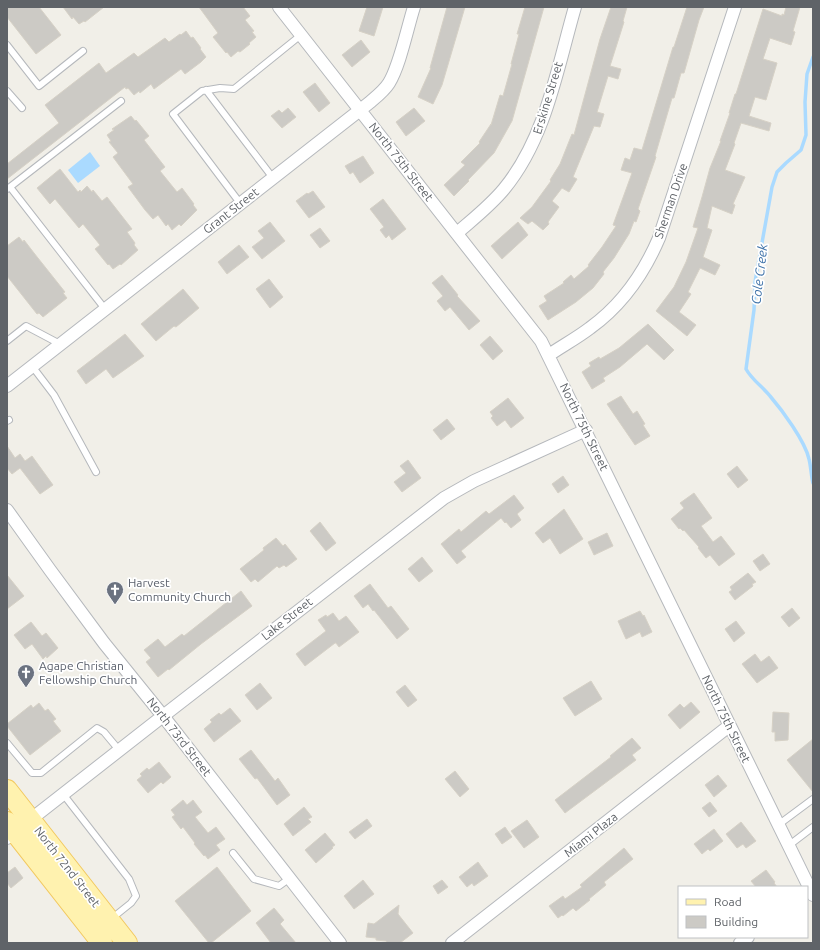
<svg xmlns="http://www.w3.org/2000/svg" width="820" height="950" viewBox="0 0 820 950" font-family="Ubuntu,sans-serif">
<rect width="100%" height="100%" fill="#f1efe8"/>
<path fill="#aadaff" d="M90 152 100 166 78 183 68 170Z"/>
<g fill="none" stroke-linecap="round" stroke-linejoin="round">
<path stroke="#aadaff" stroke-width="3.5" d="M813 57 807 74 805 102 806 135 801 150 786 163 777 172 772 187 755 282 754 310 746 369C752 380 762 386 770 396 782 410 805 441 809 459 811 467 811 475 813 483"/>
</g>
<path fill="#cccac5" stroke="#d6d1c6" d="M7 7H39L61 35 36 54 7 17Z
M63 7H104L85 22 84 21 79 24 73 17 72 19Z
M199 7H243L250 16 245 20 254 31 252 32 256 37 249 43 250 44 240 52 238 51 231 57 227 52 226 53 213 37 218 33Z
M367 7H383L374 36 359 31Z
M447 7H465L442 85 433 104 418 97 431 68H430Z
M525 7H544L512 121 494 153 468 180 469 181 454 196 444 185 465 165 461 162 480 143 479 142 491 124V125L500 95 503 96 512 64H511L519 34H517Z
M611 7H627L623 21 624 22 610 66 621 69 618 79 608 76 597 112 604 114 600 127 594 126 573 177 577 179 569 192 562 188 552 201 559 207 548 222 549 224 543 230 532 221 528 224 520 218 532 207 551 181 550 180 560 164 572 134 574 135 600 39Z
M687 7H704L699 20 684 73H681L674 98H672L655 156 656 157 638 209 640 211 636 222 634 221 629 234 614 258 603 272 604 274 593 288 576 302 548 320 539 306 547 301 544 296 564 283 563 282 571 275 574 279 589 266 588 265 602 247 616 226 613 225 632 173 621 170 625 158 630 160 634 148 642 150 673 47H674Z
M786 7H800L793 31 795 32 791 45 770 38 763 59 777 63 766 100 755 97 749 116 771 123 769 131 741 123 734 143 735 144 725 170 745 177 733 204 735 205 732 214 712 206 707 228 712 230 703 257 720 265 715 275 700 268 688 292 691 294 679 312 696 325 687 336 656 311 674 287 686 262 698 228 693 227 702 197 710 168 721 141H720L730 113H729L735 94H736L763 9 782 16V14L784 15Z
M186 31 191 38 193 37 201 48 200 49 206 57 201 62 185 74 181 69 154 89 151 84 140 93 139 91 134 95 128 88 126 89 125 87 7 179V164L59 123 45 105 99 63 106 73 134 53 138 57 165 38 169 42 180 34 181 35Z
M361 40 370 52 352 67 342 55Z
M315 83 330 103 319 112 303 92Z
M288 108 296 117 282 128 271 116 279 110 282 113Z
M414 108 425 121 406 136 396 122Z
M131 116 135 121 136 120 149 136 144 140 165 167 160 171 177 192 182 188 194 204 193 205 197 210 181 226 179 224 172 230 168 224 166 226 158 215 153 219 145 210 128 187 133 184 113 157 118 153 109 142 111 141 107 135 114 130 112 129Z
M363 156 374 173 360 183 353 172 350 174 345 166Z
M60 169 78 192 80 190 81 192 87 186 92 192 93 190 102 201 107 197 132 229 127 232 135 243 134 245 138 250 121 265 120 264 113 269 109 264 108 265 95 249 100 245 83 224 79 228 55 199 50 204 37 188Z
M313 191 325 207 309 218 296 201 307 193 308 194Z
M383 199 406 229 392 240 389 235 386 238 380 230 384 227 370 209Z
M270 222 285 241 262 259 252 247 264 238 258 231Z
M518 222 528 235 502 259 491 246Z
M320 228 330 241 320 248 310 235Z
M19 237 23 242 24 240 34 253 65 292 63 293 67 298 43 317 39 313 37 314 7 276V246Z
M239 245 249 257 227 274 218 262Z
M442 275 458 295 457 296 480 321 469 330 450 307 445 311 437 301 443 296 432 283Z
M269 279 283 297 270 308 256 289Z
M183 289 199 308 176 327 174 326 156 341 141 324Z
M648 324 674 350 664 360 647 344 620 367 603 378 605 381 592 389 582 372 591 366 589 363 599 357 600 359 619 348Z
M125 334 144 356 113 378 106 369 86 384 77 371Z
M490 336 503 351 493 360 480 345Z
M621 396 633 414 637 411 645 424 643 425 650 436 635 445 607 404Z
M508 398 524 418 511 428 505 420 497 426 491 418 493 416 490 412Z
M447 419 455 429 441 440 433 430Z
M7 446 15 458 20 454 25 461 32 456 53 485 40 494 20 468 12 474 7 468Z
M408 460 421 478 402 492 394 482 406 473 400 466Z
M737 466 748 480 738 488 727 474Z
M563 476 569 485 558 493 552 484Z
M694 493 712 518 701 526 713 542 721 536 735 554 719 566 710 555 706 558 698 548 699 547 684 530 683 531 680 528 679 529 671 519 684 508 680 503Z
M514 495 524 508 517 514 521 520 511 528 506 522 505 523 501 518 461 551 466 557 457 564 441 544 459 529 461 532 486 511 489 514Z
M564 509 583 539 560 554 550 538 543 543 535 533Z
M320 522 336 543 326 551 310 531Z
M607 533 613 546 594 555 588 542Z
M276 538 283 546 285 544 297 559 286 567 284 565 279 568 277 566 258 582 255 579 251 582 240 569 264 550 263 548Z
M763 554 770 564 760 571 753 561Z
M422 557 433 571 419 582 408 569Z
M748 573 756 582 752 584 753 586 735 600 729 592 732 590 730 587Z
M7 575 24 596 7 609Z
M370 584 388 608 391 606 409 629 397 639 374 610 373 611 368 604 363 608 354 596Z
M241 591 252 606 201 644 169 670 168 669 158 677 146 662 151 658 144 650 158 639 165 647 182 634 184 636Z
M792 608 800 618 789 627 781 617Z
M640 611 643 616 644 615 652 632 642 637 640 632 626 639 618 621Z
M333 613 339 621 346 616 359 632 339 647 336 643H335L305 666 296 654 326 631 318 620 326 615 327 617Z
M736 621 745 633 734 642 725 629Z
M31 622 42 636 46 633 58 648 47 658 46 656 43 659 32 644 25 649 14 635Z
M755 654 761 662 769 656 778 668 757 683 742 664Z
M591 681 602 699 575 716 563 698Z
M260 683 272 698 257 710 245 695Z
M405 685 417 700 408 707 396 692Z
M691 702 700 712 680 729 668 715 680 704 684 708Z
M39 703 45 711 48 709 56 719 53 721 61 731 30 755 7 726V724L31 705 33 708Z
M230 708 241 721 214 742 204 729 212 722 210 720 219 713 221 715Z
M773 712 789 713 788 740 775 741V732H772Z
M632 738 641 748 632 755 636 760 565 813 555 800 611 757 610 756Z
M813 739V792L787 760Z
M251 750 275 781 278 778 290 795 277 805 257 778 255 779 239 759Z
M159 762 171 777 163 784 161 782 148 793 137 780 142 776 140 774 147 768 149 770Z
M455 771 469 789 460 797 445 779Z
M718 775 727 786 714 797 705 785Z
M183 800 187 805 193 800 202 812 195 817 208 833 216 827 225 839 216 845 220 850 208 859 205 855 204 856 194 844 195 843 183 827 181 829 172 817 175 815 171 810Z
M710 802 717 811 709 817 702 808Z
M304 807 312 817 308 819 311 822 293 836 284 824Z
M367 819 372 826 355 839 349 832Z
M527 820 539 837 524 848 511 831Z
M741 822 756 841 746 848 743 844 737 848 726 834Z
M505 827 512 837 502 844 495 834Z
M714 829 723 841 710 851 708 849 702 854 694 844Z
M325 833 335 845 332 847 333 848 316 863 305 850Z
M624 848 633 859 604 882 606 885 589 899 590 900 576 911 573 908 563 916 562 915 558 918 549 906 563 896 565 899 582 887 580 885Z
M478 862 488 876 474 886 472 883 467 887 459 877Z
M15 867 23 878 11 888 7 883V873Z
M217 867 251 911 211 943H209L175 901Z
M766 870 775 882 774 883 777 887H756L751 881Z
M363 880 374 894 354 909 344 896Z
M442 880 448 887 438 894 433 886Z
M399 905 398 914 413 933 400 943H388L386 941 376 940V938L366 937 368 923 374 924Z
M274 908 284 920 280 924 296 943H271L256 923Z"/>
<g fill="none" stroke-linecap="round" stroke-linejoin="round">
<defs>
<path id="lane" d="M7 45 39 86 83 51
M206 90 273 178
M7 91 22 108
M10 187 121 101
M7 189 10 187 105 309
M240 203 173 114 202 91 220 88 234 89 301 35
M7 341 26 326 60 344
M32 366 54 395 96 472
M7 421 9 420
M7 743 32 773H41L97 728 104 732 119 750
M63 794 129 879 136 896 131 903 111 919
M778 825 813 799
M788 846 813 827
M233 853 254 879 279 886 290 878"/>
<path id="street" d="M279 7 541 341 813 895
M457 233C473 219 490 206 504 189 546 138 557 69 575 7
M549 355C562 346 577 338 590 328 622 305 644 273 659 238L735 7
M7 386 369 103C376 97 384 91 389 83 400 65 407 29 414 7
M7 510 50 570 104 643 163 716 340 943
M7 838 163 716 444 498 474 481 586 430
M452 943 729 726
M740 943 748 937"/>
<path id="primary" d="M7 790 127 943
M7 822 102 943"/>
</defs>
<use href="#lane" stroke="#b5b8bc" stroke-width="8"/>
<use href="#street" stroke="#b5b8bc" stroke-width="14"/>
<use href="#primary" stroke="#f2c960" stroke-width="22"/>
<use href="#lane" stroke="#fff" stroke-width="6"/>
<use href="#street" stroke="#fff" stroke-width="12"/>
<use href="#primary" stroke="#fff2af" stroke-width="20"/>
</g>
<defs>
<symbol id="church-pin" viewBox="-11 -11 22 30"><path d="M0 17L-7.5 6A9.5 9.5 0 1 1 7.5 6Z" fill="#6b7280" stroke="#fff"/><path d="M-1.2-6h2.4v3.5h3.3v2.4h-3.3V6h-2.4V-.1h-3.3v-2.4h3.3Z" fill="#fff"/></symbol>
</defs>
<g fill-rule="evenodd">
<use href="#church-pin" x="105" y="580" width="20" height="27"/>
<use href="#church-pin" x="16" y="663" width="20" height="27"/>
</g>
<g text-anchor="middle" stroke-width="3.5" stroke-linejoin="round" paint-order="stroke">
<g font-size="12" fill="#5f6368" stroke="#fff">
<text transform="translate(548 98) rotate(-73)" y="4">Erskine Street</text>
<text transform="translate(401 162) rotate(52)" y="4">North 75th Street</text>
<text transform="translate(671 201) rotate(-71)" y="4">Sherman Drive</text>
<text transform="translate(231 211) rotate(-38)" y="4">Grant Street</text>
<text transform="translate(584 427) rotate(64)" y="4">North 75th Street</text>
<text transform="translate(287 619) rotate(-38)" y="4">Lake Street</text>
<text transform="translate(726 719) rotate(64)" y="4">North 75th Street</text>
<text transform="translate(179 737) rotate(52)" y="4">North 73rd Street</text>
<text transform="translate(591 835) rotate(-38)" y="4">Miami Plaza</text>
<text transform="translate(67 867) rotate(52)" y="4">North 72nd Street</text>
</g>
<g font-size="12" fill="#5b616d" stroke="#fff" text-anchor="start">
<text x="128" y="587">Harvest<tspan x="128" dy="14">Community Church</tspan></text>
<text x="39" y="670">Agape Christian<tspan x="39" dy="14">Fellowship Church</tspan></text>
</g>
<g font-size="13" font-style="italic" fill="#4174aa" stroke="#fff">
<text transform="translate(759 274) rotate(-83)" y="5">Cole Creek</text>
</g>
</g>
<rect width="820" height="950" fill="none" stroke="#5f6368" stroke-width="16"/>
<rect x="678" y="886" width="130" height="52" fill="#ffffff" stroke="#bfc1c3"/>
<rect x="686" y="899" width="20" height="6" fill="#fff2af" stroke="#bfc1c3"/>
<text x="714" y="906" font-size="12" fill="#5f6368">Road</text>
<rect x="686" y="916" width="20" height="12" fill="#cccac5" stroke="#bfc1c3"/>
<text x="714" y="926" font-size="12" fill="#5f6368">Building</text>
</svg>
